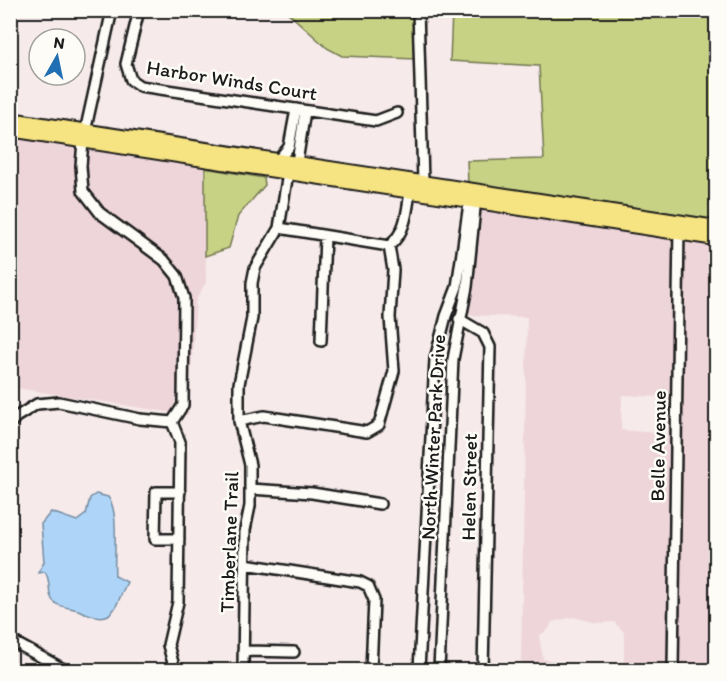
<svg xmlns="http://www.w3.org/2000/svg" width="727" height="681" viewBox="0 0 727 681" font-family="Itim,sans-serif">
<rect width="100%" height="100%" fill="#f6eaea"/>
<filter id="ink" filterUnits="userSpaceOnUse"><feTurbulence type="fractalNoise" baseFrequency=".0167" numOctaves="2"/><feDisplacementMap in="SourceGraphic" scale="12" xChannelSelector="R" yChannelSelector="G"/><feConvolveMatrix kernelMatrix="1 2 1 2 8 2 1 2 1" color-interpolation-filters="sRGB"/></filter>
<g filter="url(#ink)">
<path fill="#eed5da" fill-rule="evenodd" d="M10 136 79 147 80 192 161 263 174 279 180 298 179 404 173 413 11 387Z
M86 148 205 168 206 282 196 300 188 415 181 414V275L103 210 87 189Z
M480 209 675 239 669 670H624V632L614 622 597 623 574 617 552 622 549 629 539 636 543 659 555 661 561 670H541L521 661 527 317 463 315 470 288ZM622 395 667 397 668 434 621 430Z
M682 240 716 245V670H676Z"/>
<path fill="#c7d285" stroke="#727750" stroke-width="1.5" d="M286 11H415L416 59 342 56 327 48Z
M452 11H716V223L468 184 467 161 544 159 539 66 450 61Z
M205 168 264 178 265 185 238 216 229 248 205 256Z"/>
<path fill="#aed5f8" stroke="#748ba0" stroke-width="1.5" d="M96 494 108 497C120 512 113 555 115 576L127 582C113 610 115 627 78 610 71 608 60 607 55 603 46 596 52 581 45 572L38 573 44 562 41 524 51 512 77 521 86 514 90 498Z"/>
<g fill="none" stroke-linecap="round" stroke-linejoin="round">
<defs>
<path id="minor" d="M112 10 83 141 81 166 83 191 100 213 164 260 177 276 184 298 183 405 172 422
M139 10 126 64 131 80 140 86 376 121 397 113
M418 10 423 182
M278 160 289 147 296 109
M297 162 305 111
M279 228 389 246
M389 246C406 232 407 212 410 192
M459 319 483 333 490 347 483 670
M321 341 325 236
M239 421 264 416 367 432 379 425 394 371 390 317 393 270 389 246
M172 422 180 442 178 602 168 645 175 670
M10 424 16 417 37 404 59 402 140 419 172 422
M250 489 312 493 380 504
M179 539H155L156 492H180
M245 564 360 582 368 586 374 600 371 670
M10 640 65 670
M243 651 294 652
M243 670 245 530 250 506V465L239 421V384L252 318V283L255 268 279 228 288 173
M419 670 435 359 446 316 457 287 470 197
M439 670 453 359 467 287 476 198
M673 670 679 227"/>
<path id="major" d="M10 119 716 227
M10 130 716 239"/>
</defs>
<use href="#minor" stroke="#1c1c1c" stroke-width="14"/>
<use href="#major" stroke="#1c1c1c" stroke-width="16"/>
<use href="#minor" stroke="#fdfcf7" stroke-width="9"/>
<use href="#major" stroke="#f6e381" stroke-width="12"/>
</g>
</g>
<g text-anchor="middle" stroke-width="5" stroke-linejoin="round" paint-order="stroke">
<g font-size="20" fill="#1c1c1c" stroke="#fdfcf7">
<text transform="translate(232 80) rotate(9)" y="7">Harbor Winds Court</text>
<text transform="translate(433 437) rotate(-87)" y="7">North Winter Park Drive</text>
<text transform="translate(658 446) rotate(-89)" y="7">Belle Avenue</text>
<text transform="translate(469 487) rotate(-89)" y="7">Helen Street</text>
<text transform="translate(229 542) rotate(-88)" y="7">Timberlane Trail</text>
</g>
</g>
<rect width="727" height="681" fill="none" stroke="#fdfcf7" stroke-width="36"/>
<rect x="18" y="18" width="691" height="645" fill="none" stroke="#1c1c1c" stroke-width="2" filter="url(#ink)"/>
<g transform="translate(57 57) rotate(9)"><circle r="28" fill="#fdfcf7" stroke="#a3a29f" stroke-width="1.5"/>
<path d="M0-4.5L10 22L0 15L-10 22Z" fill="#1f6fb2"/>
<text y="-9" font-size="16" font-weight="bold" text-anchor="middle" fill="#1c1c1c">N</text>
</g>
</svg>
